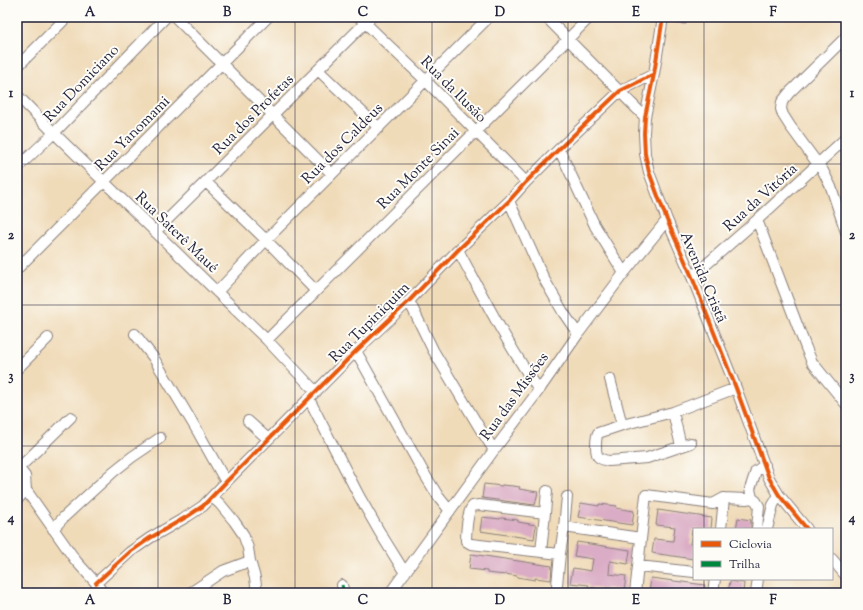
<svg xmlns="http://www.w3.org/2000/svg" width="863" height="610" viewBox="0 0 863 610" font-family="'Sorts Mill Goudy',serif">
<rect width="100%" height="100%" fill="#fdfcf7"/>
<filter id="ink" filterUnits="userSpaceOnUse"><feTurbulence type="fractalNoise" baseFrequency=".025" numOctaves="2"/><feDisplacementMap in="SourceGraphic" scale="8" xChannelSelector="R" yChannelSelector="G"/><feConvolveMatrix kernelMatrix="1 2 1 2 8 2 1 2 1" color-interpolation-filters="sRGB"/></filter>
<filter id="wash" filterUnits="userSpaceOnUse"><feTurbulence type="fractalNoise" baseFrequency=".012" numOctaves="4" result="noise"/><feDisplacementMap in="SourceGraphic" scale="16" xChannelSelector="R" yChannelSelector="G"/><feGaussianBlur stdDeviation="0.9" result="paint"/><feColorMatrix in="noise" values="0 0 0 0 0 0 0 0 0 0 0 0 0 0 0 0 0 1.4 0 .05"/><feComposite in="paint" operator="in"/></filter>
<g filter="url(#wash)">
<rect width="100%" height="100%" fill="#f0dbb9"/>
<g id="blocks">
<path fill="#daacc5" d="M675 17H687L686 24 674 23Z
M484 484 502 486V485L513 486 520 487 519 489 538 492 535 505 482 498Z
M581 503 599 506V504L617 506 616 508 634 511 632 525 578 517Z
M658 510 712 518 711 529H694V530H692L690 544H694V559L652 553 654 539 673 541 675 527 656 525Z
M482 517 500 519 501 518 510 519 518 520V522L536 525 534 539 480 531Z
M738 518 751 520V529H736Z
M577 542 630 550 628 564 610 561 609 574 626 576 624 591 606 588V590L588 587 589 585 570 583 573 568 591 571 593 559 574 556Z
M471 554 552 566 551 580 535 578V580L517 577V576L505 574V575L487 573V571L469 569Z
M651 578 705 585 704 593H649Z
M730 581 744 583 743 593H728Z"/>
</g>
</g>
<g filter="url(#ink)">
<use href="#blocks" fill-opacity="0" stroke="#897e7a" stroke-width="1"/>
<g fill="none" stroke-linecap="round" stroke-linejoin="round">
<defs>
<path id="minor" d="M175 17 332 174
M359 17 426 81 526 182
M546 17 645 117
M663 17 654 74 645 117 644 133 645 154 649 172 667 220 692 277 736 388 769 478 779 495 807 529
M846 37 789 93 782 102 781 109 783 115 790 126 823 171 831 187 846 232
M17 67 67 17
M318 70 379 128
M17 95 54 133 217 292 267 340 316 392
M559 149 595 226 624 273
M17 168 54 133 166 17
M206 182 266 240 316 291
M509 201 544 279 563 312 578 334
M757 220 806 348 812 362 846 404
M155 232 371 17
M458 250C484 298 508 346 539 390
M17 269 268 17
M692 277 757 220 846 138
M217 292 266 240 489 17
M409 301 433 350 479 427 494 450
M135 334 153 357 198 432 226 482
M267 340 590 17
M356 351 425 475 438 496 450 511
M17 369 48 338
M610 379 622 425
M309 399 359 496 379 531 405 573
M673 412 681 446
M248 421 268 439
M691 443 647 458 609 461C598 459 596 457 596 446 596 441 596 437 598 433L622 425 673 412 736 388
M17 466 25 476 26 490
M19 468 71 417
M26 490 76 561 96 583 103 593
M547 491 545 513 479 505C478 505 473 506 473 506 467 510 466 535 466 541L471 544 560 554
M212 497 220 504 234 521 243 534 248 548 250 561 255 578 257 593
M17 500 26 490
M564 527 567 497
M53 529 64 517 113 472 132 457 160 438
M721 529 724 498
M757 529 759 506 756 501 752 498 750 489 756 471 765 465
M767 529 773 505 779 495
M541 552 545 513
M832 559 846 576
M694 572 638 566 646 495 713 504 724 498 746 499 752 498
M96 583 130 552 150 538 188 516 203 506 226 482 356 351 409 301 458 250 509 201 526 182 559 149 620 91 654 74
M342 585 344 593
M557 585 560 554 564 527 641 538
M17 592 18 593
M190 593 223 571 250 561
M390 593 494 450 539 390 578 334 624 273 667 220
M635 593 638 566
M713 593 715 579
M756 593 758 579"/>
</defs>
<use href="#minor" stroke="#897e7a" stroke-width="12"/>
<use href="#minor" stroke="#fff" stroke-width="10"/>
<path stroke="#00873e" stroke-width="3" stroke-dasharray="6 3" stroke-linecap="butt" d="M342 585 344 593"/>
<defs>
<path id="cycleway" d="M663 17 654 74 645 117 644 133 645 154 649 172 667 220 692 277 736 388 769 478 779 495 807 529
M96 583 130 552 150 538 188 516 203 506 226 482 356 351 409 301 458 250 509 201 526 182 559 149 620 91 654 74"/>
</defs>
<use href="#cycleway" stroke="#fdfcf7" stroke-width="6"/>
<use href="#cycleway" stroke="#e8590c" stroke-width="4"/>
</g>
</g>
<path fill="none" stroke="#22223b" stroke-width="1" stroke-opacity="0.55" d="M158 17V593M295 17V593M432 17V593M568 17V593M704 17V529M17 164H846M17 305H846M17 446H846M704 579V593"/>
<g text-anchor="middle" stroke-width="4" stroke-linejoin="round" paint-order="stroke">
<g font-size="15" fill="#22223b" stroke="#fdfcf7">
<text transform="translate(81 83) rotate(-46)" y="5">Rua Domiciano</text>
<text transform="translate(454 89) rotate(45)" y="5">Rua da Ilusão</text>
<text transform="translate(253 114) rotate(-45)" y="5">Rua dos Profetas</text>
<text transform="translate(132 133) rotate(-45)" y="5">Rua Yanomami</text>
<text transform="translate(342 143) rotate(-45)" y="5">Rua dos Caldeus</text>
<text transform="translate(418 168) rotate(-45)" y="5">Rua Monte Sinai</text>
<text transform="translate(760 197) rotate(-42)" y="5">Rua da Vitória</text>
<text transform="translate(177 232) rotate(44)" y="5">Rua Saterê Maué</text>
<text transform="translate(704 277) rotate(67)" y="5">Avenida Cristã</text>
<text transform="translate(369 322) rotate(-45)" y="5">Rua Tupiniquim</text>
<text transform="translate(514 396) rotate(-54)" y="5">Rua das Missões</text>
</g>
</g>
<rect width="863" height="610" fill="none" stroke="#fdfcf7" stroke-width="44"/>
<rect x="693" y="528" width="140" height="52" fill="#fdfcf7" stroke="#a5a5ac"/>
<rect x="701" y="541" width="20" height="6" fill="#e8590c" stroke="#a5a5ac"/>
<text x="729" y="548" font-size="12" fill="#22223b">Ciclovia</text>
<rect x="701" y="561" width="20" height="6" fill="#00873e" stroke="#a5a5ac"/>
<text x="729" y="568" font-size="12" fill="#22223b">Trilha</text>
<rect x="22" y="22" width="819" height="566" fill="none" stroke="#22223b" stroke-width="1.5"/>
<g font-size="13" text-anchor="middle" font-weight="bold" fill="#22223b">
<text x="90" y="16">A</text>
<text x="227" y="16">B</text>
<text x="363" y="16">C</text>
<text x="500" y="16">D</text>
<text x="636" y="16">E</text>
<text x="773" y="16">F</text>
<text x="11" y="97">1</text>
<text x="852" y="97">1</text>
<text x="11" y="239">2</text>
<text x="852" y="239">2</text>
<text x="11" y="380">3</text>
<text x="852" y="380">3</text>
<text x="11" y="522">4</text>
<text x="852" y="522">4</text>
<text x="90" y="604">A</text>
<text x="227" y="604">B</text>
<text x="363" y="604">C</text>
<text x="500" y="604">D</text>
<text x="636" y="604">E</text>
<text x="773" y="604">F</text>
</g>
</svg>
